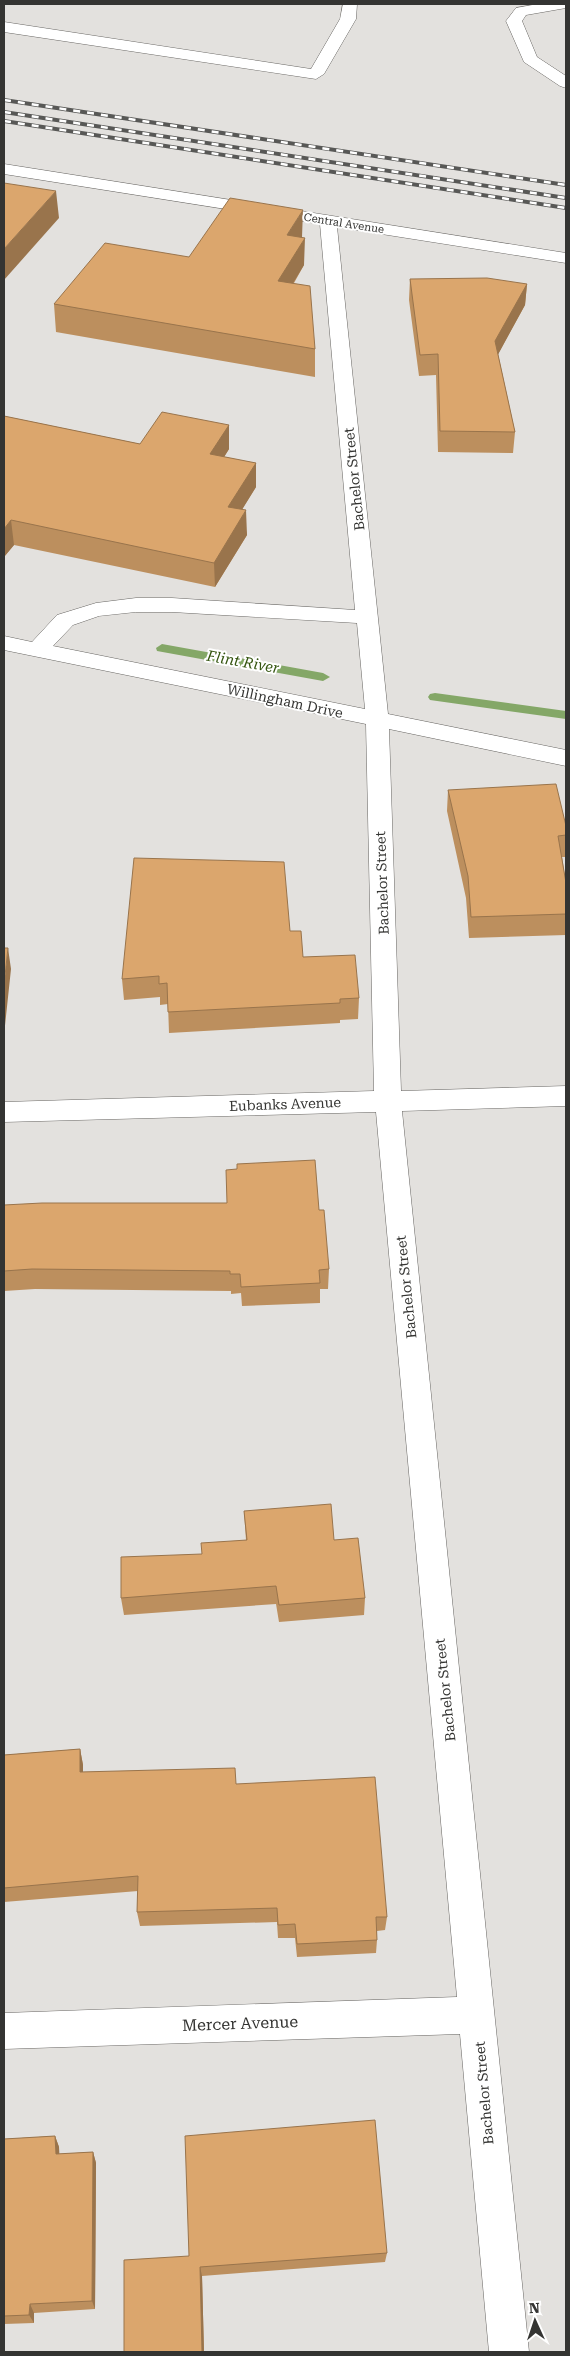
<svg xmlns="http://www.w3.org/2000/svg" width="570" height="2356" viewBox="0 0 570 2356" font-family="'Roboto Serif',serif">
<rect width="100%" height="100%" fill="#e3e1de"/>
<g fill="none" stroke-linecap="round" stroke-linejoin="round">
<path fill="#84a767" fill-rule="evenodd" d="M162 644 323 673 330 677 323 681 157 651 156 648Z
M435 693 566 711V719L430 700 428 697 430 694Z"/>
<defs>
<path id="minor" d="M343 4H357L356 19 324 74 316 79 4 32V22L311 69 340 19Z
M538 4H566V8L526 15 522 21 537 57 566 76V88L560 86 524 62 506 21 516 8Z
M4 164 566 253V263L337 227 388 714 566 750V766L389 729 401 1091 566 1086V1106L402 1111 529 2352H489L460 2034 4 2049V2013L457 1997 376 1112 4 1122V1102L374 1091 366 724 4 650V636L32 642 57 615 96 603 136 598H172L355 610 320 224 4 174ZM136 612H172L357 623 365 709 53 646 73 625 99 616Z"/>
</defs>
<use href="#minor" stroke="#686663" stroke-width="1"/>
<use href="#minor" fill="#fff" fill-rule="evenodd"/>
<defs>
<path id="rail" d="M4 100 566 185
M4 112 566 198
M4 121 566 208"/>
</defs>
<use href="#rail" stroke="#585856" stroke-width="4"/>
<use href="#rail" stroke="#fff" stroke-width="2.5" stroke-dasharray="7" stroke-linecap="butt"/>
</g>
<path fill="#bc8f5e" d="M302 237V238L304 265 294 283 315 349V377L56 332 54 304 189 257Z
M410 279 527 284 525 305 498 354 515 432 513 453 438 452 436 375 419 376 409 300Z
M4 416 140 444 229 425V449L224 457 256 463V487L242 509 247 535 215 587 14 545 4 557Z
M448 790 566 826V851L565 857H562L566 883V935L469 938 466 898 447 811Z
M290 931 303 957 359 998 358 1019 340 1020V1023L169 1033 168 1004 160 1005V997L124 1000 122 979Z
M4 1205 319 1210 329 1269 328 1289H320V1303L242 1306 241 1293 231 1294V1291L35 1289 4 1291Z
M244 1511 334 1540 365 1598 364 1615 279 1622 276 1604 124 1615 121 1598 202 1554 246 1540Z
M80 1749 83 1765V1772L236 1784 387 1917 385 1930 377 1931V1940L376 1953 297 1957 295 1938H278L277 1922 140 1926 137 1912 138 1891 4 1902V1755Z
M55 2136 59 2147V2154L93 2152 96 2163 95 2309 34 2313V2323L4 2324V2139Z
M387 2253 385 2262 202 2276 204 2352H124L189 2256Z"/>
<path fill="#99744c" d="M56 191 59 218 4 280V249Z
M303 210 302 237 287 263V235Z
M305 238 304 265 278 308V281Z
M527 284 525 305 494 362 495 341Z
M229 425V449L211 478 210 454Z
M256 463V487L229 531 228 507Z
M246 510 247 535 215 587 214 563Z
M11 520 14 545 4 557V529Z
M8 948 11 969 4 1035V985Z
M80 1749 83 1765V1787L80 1772Z
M55 2136 59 2147 60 2165 56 2154Z
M93 2152 96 2163 95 2309 92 2301Z
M200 2267 202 2276 204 2352H202Z
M30 2304 34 2313V2323L29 2315Z"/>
<path fill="#dba66d" stroke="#99744c" d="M4 183 56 191 4 249Z
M230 198 303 210 287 235 305 238 278 281 310 286 315 349 54 304 105 243 189 257Z
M487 278 527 284 495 341 515 432 440 431 438 354 420 355 410 279Z
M162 412 229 425 210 454 256 463 228 507 246 510 214 563 11 520 4 529V416L140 444Z
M556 784 566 826V835L558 836 566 883V914L471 917 468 876 448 790Z
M134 858 284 862 290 931H301L303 957 355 955 359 998 340 999V1003L168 1012 167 983 159 984V976L122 979Z
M4 948H8L4 985Z
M315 1160 319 1210H324L329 1269 319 1270 320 1283 241 1287 240 1274H230V1271L32 1269 4 1271V1205L42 1203H227L226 1170 237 1169V1164Z
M331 1504 334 1540 358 1538 365 1598 279 1605 276 1586 121 1598V1557L202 1554 201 1543 247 1540 244 1511Z
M80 1749V1772L235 1768 236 1784 375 1777 387 1917H376L377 1940 297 1944 295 1924 278 1925 277 1908 137 1912 138 1876 4 1888V1755Z
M375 2120 387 2253 200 2267 202 2352H124V2260L189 2256 185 2136Z
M55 2136 56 2154 93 2152 92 2301 30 2304 29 2315 4 2316V2139Z"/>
<g text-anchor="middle" stroke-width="4" stroke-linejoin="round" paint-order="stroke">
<g font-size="11" fill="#343432" stroke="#fff">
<text transform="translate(344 223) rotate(9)" y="4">Central Avenue</text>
</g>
<g font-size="14" fill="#343432" stroke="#fff">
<text transform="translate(354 479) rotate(-96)" y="5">Bachelor Street</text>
<text transform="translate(285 701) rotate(12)" y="5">Willingham Drive</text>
<text transform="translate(382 883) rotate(-92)" y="5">Bachelor Street</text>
<text transform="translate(285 1104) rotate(-2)" y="5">Eubanks Avenue</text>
<text transform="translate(406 1287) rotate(-96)" y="5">Bachelor Street</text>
<text transform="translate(445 1690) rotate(-96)" y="5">Bachelor Street</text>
<text transform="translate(484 2093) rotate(-95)" y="5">Bachelor Street</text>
</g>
<g font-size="15" font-style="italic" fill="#355510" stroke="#fff">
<text transform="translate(243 662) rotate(10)" y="5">Flint River</text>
</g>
<g font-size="16" fill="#343432" stroke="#fff">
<text transform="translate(240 2023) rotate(-2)" y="6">Mercer Avenue</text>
</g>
</g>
<rect width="570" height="2356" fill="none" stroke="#343432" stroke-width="10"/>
<g transform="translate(535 2321) rotate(357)" stroke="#ffffff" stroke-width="4" paint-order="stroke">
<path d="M0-4L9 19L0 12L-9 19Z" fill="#343432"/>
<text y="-8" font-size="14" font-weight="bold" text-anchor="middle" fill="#343432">N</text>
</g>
</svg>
